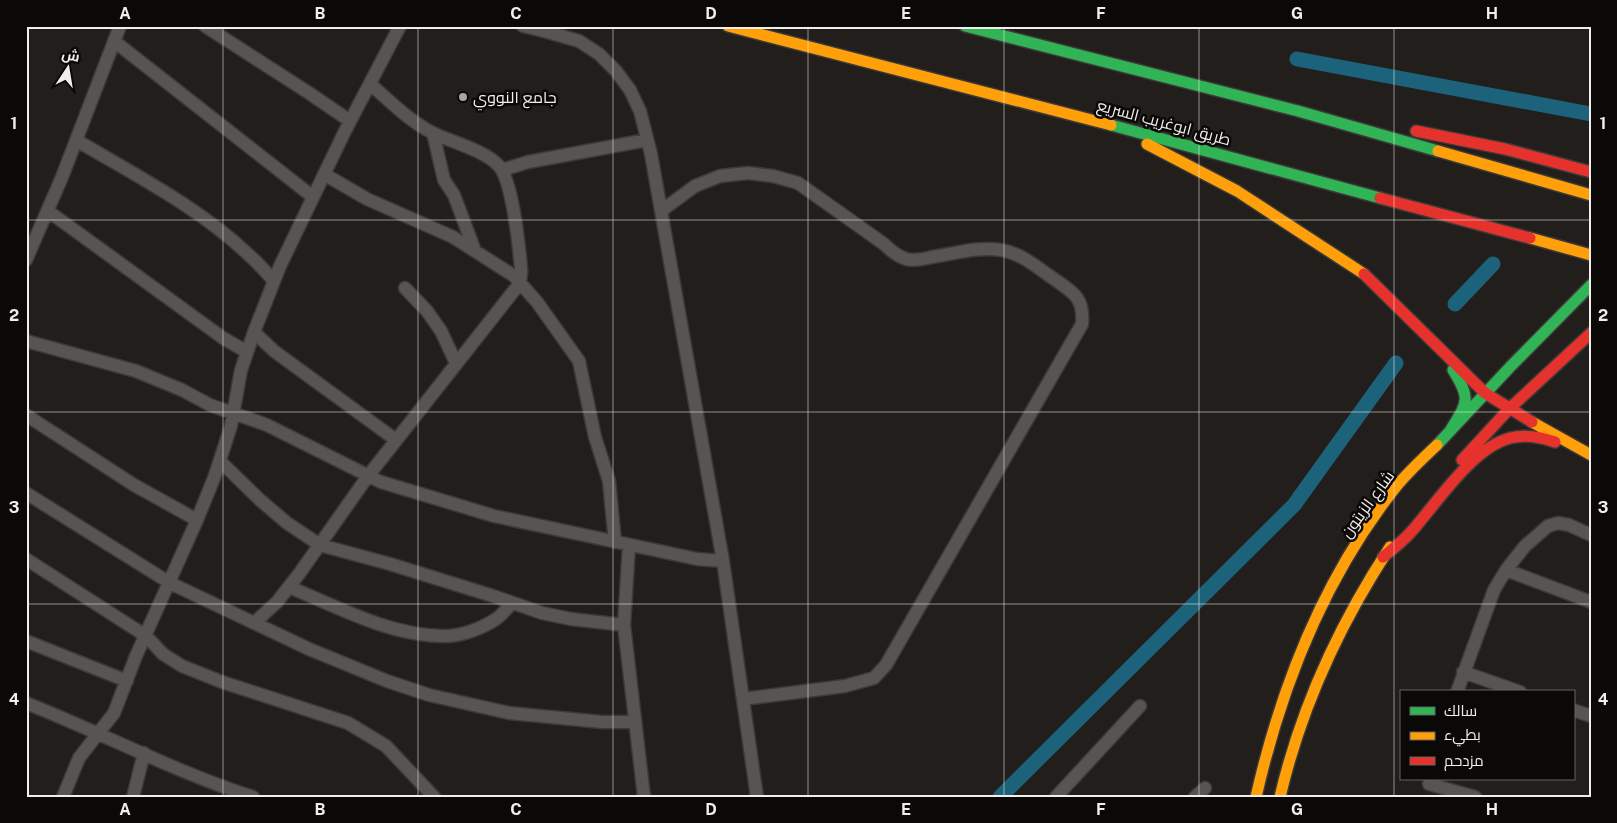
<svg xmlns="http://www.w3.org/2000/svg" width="1617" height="823" viewBox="0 0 1617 823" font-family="'Public Sans',Cairo,sans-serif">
<rect width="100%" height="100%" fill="#211e1b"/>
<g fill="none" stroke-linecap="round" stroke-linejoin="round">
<path stroke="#1d627b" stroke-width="15" d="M1297 59 1591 114
M1455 304 1493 264
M1000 797 1294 505 1396 363"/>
<defs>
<path id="street" d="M205 26 309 93 350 121
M523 26 544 31
M545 26 544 31 579 41 599 54 616 71 630 90 640 111 651 154 723 561 757 797
M114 41 313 197
M433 133 444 180 454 195 475 251
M76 140C135 175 200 208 250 256 259 264 266 272 274 281
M502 170 528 162 647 140
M324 174 367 199 453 237 514 276 537 302 579 361 595 437 609 481 615 542
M48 211 223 338 247 352
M661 211 695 186 720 176 748 173 773 176 798 183 884 244C890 250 897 256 906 259 913 261 924 259 932 257 954 254 978 246 1001 250 1022 253 1040 270 1057 281 1076 294 1084 300 1082 324L886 665 874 678 845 686 743 699
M26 260 62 177 120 26
M405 288 427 311 441 331 456 363
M254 332 274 351 396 440
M26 341 136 371 182 390 210 405 267 425 381 482 494 516 697 559 723 561
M26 415 134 485 197 520
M220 461 260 500 287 523 320 545 390 564 493 596 542 613 571 619 624 625
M26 493 170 583 309 649 387 681 429 695 509 713 602 722H635
M629 545 624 625 644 797
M26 559 146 636 163 654 182 666 222 682 348 723 386 746 434 797
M1506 570 1591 602
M289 587C338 607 388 635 442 636 459 637 481 629 496 619 502 615 507 608 512 603
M254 623 277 602 299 574 368 476 520 283C520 278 522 273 521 268 519 246 512 178 498 165 484 150 451 142 433 133 409 121 390 101 370 84
M26 641 127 681
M1463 672 1520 692
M1457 692 1494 590 1506 570 1525 546 1548 526 1558 523 1569 525 1591 535
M26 703C102 733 175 772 253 797
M1573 710 1591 716
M1429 784 1475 797
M63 797 79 758 114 713 136 656 197 520 214 478 231 426 241 370 254 332 280 266 345 131 400 26
M133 797 144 753
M1056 797 1140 706
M1195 797 1205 788"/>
<path id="fast" d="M965 26 1298 111 1438 151
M1111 125 1380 198
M1450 431C1467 403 1472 400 1453 370
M1437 445 1511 366 1591 285"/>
<path id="slow" d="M728 26 1111 125
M1147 144 1237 191 1364 274
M1438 151 1591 195
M1530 238 1591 255
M1532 422 1591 455
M1256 797C1281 687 1324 578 1395 488 1407 473 1422 459 1437 445
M1280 797C1301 707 1339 625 1390 547"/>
<path id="jam" d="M1416 131 1505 149 1591 172
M1380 198 1530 238
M1364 274 1485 393 1532 422
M1462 460 1509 409 1591 333
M1383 557C1393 549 1403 541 1411 532 1437 503 1472 448 1510 438 1525 434 1541 437 1555 442"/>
</defs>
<use href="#street" stroke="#3c3a38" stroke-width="15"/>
<use href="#fast" stroke="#3c3a38" stroke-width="14"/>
<use href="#slow" stroke="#3c3a38" stroke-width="14"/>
<use href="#jam" stroke="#3c3a38" stroke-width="14"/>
<use href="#street" stroke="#575452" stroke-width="12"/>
<use href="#fast" stroke="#30b455" stroke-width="11"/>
<use href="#slow" stroke="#ff9f0a" stroke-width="11"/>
<use href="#jam" stroke="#e5322d" stroke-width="11"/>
</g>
<path fill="none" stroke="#f2eeea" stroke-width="1" stroke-opacity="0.55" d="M223 26V797M418 26V797M613 26V797M808 26V797M1004 26V797M1199 26V797M1394 26V797M26 220H1591M26 412H1591M26 604H1591"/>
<circle fill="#a9a5a2" stroke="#0b0907" stroke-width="2" cx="463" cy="97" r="5"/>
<g text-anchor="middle" stroke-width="5" stroke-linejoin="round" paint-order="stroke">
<g font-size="16" fill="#f2eeea" stroke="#0b0907" text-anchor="start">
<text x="473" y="103">جامع النووي</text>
</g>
<g font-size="16" fill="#f2eeea" stroke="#0b0907">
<text transform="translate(1164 122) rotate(15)" y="6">طريق ابوغريب السريع</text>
<text transform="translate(1367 504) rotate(-54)" y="6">شارع الزيتون</text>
</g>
</g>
<rect width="1617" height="823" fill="none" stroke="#0b0907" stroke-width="55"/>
<rect x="1400" y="690" width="175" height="90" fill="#0b0907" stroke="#676562"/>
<rect x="1410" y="707" width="25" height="8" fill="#30b455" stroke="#676562"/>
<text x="1444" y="716" font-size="15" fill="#f2eeea">سالك</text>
<rect x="1410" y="732" width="25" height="8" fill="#ff9f0a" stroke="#676562"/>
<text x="1444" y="740" font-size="15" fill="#f2eeea">بطيء</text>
<rect x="1410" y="757" width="25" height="8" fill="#e5322d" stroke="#676562"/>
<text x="1444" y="766" font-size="15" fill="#f2eeea">مزدحم</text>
<g transform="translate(68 68) rotate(12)" stroke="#0b0907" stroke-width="4" paint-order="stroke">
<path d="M0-4L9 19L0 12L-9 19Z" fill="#f2eeea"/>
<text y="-8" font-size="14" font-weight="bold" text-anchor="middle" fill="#f2eeea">ش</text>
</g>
<rect x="28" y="28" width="1562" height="768" fill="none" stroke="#f2eeea" stroke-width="2"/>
<g font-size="16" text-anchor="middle" font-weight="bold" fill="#f2eeea">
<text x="125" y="19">A</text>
<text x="320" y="19">B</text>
<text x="516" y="19">C</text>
<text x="711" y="19">D</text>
<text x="906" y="19">E</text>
<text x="1101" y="19">F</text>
<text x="1297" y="19">G</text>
<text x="1492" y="19">H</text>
<text x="14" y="129">1</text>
<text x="1603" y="129">1</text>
<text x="14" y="321">2</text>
<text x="1603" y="321">2</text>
<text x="14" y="513">3</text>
<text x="1603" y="513">3</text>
<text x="14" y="705">4</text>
<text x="1603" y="705">4</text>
<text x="125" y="815">A</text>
<text x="320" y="815">B</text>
<text x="516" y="815">C</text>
<text x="711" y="815">D</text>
<text x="906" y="815">E</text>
<text x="1101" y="815">F</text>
<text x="1297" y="815">G</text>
<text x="1492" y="815">H</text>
</g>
</svg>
